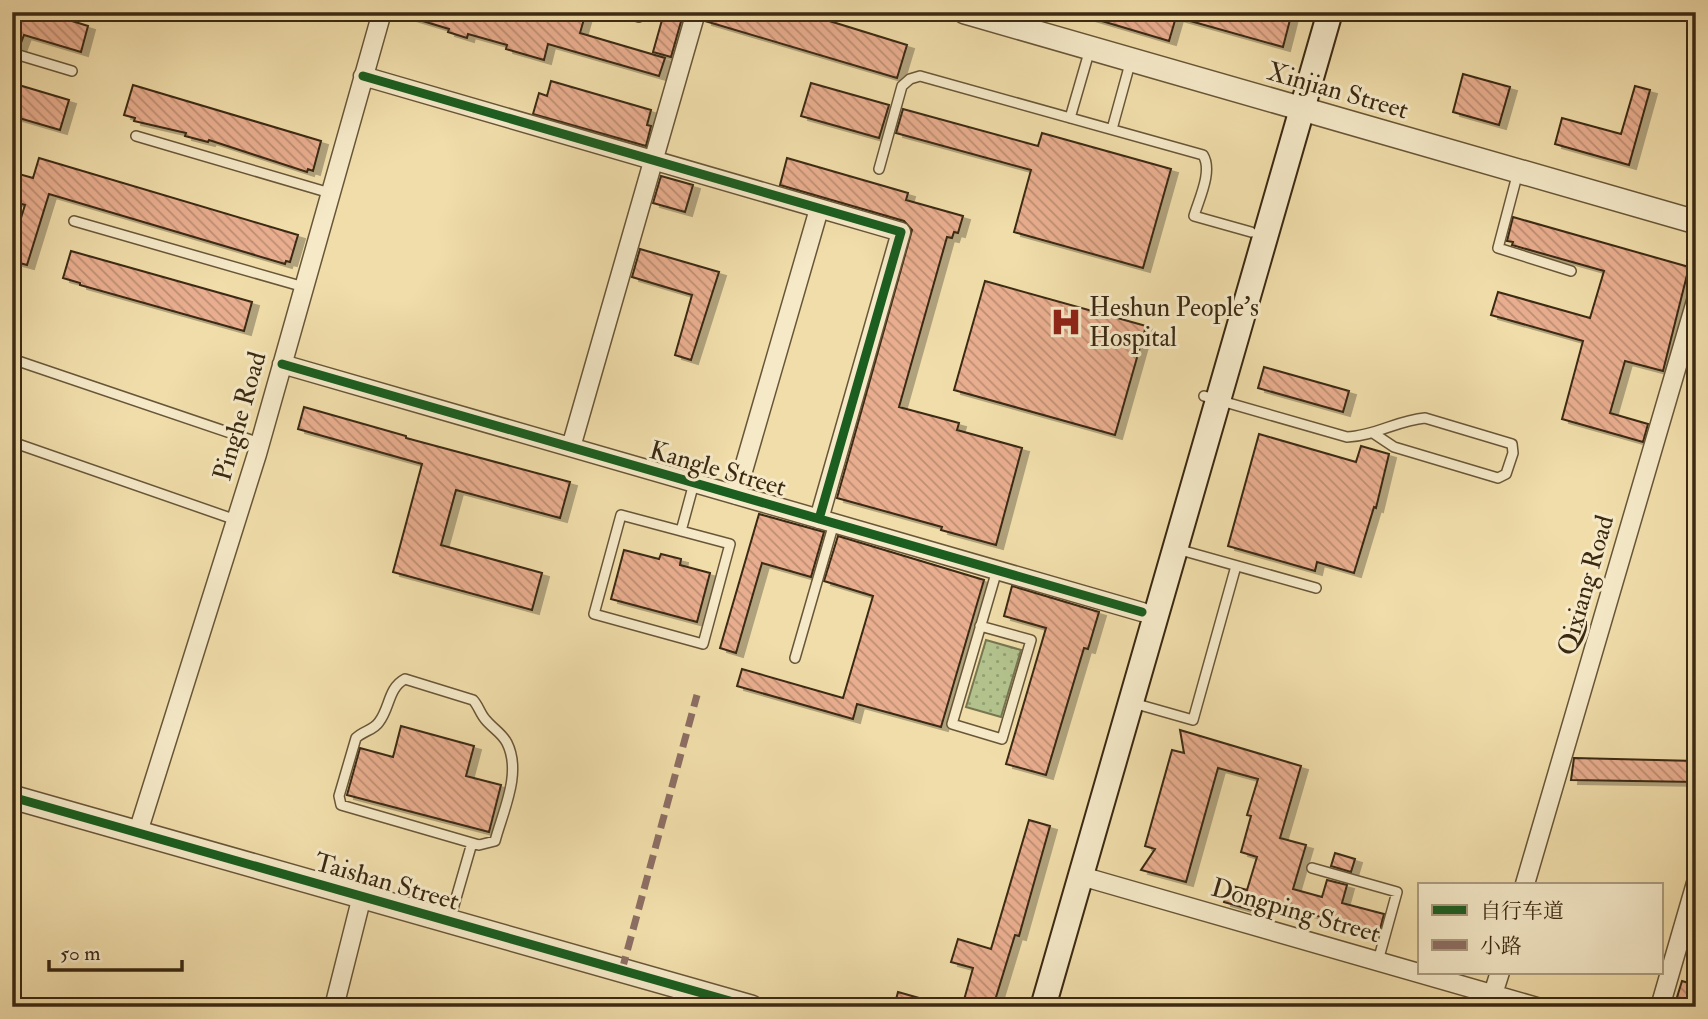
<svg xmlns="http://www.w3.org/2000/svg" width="1708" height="1019" viewBox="0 0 1708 1019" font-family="'IM FELL Double Pica','Noto Serif SC',serif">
<defs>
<pattern id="grass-dots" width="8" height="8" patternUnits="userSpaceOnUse" patternTransform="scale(1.75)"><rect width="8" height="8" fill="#b3c28d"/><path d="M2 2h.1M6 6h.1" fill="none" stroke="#939e72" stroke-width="1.8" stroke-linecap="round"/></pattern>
<pattern id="building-back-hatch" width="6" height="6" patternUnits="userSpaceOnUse" patternTransform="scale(1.75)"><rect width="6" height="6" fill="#e9ae8f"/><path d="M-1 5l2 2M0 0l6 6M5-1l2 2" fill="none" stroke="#be8e73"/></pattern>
<filter id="shadow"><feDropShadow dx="7" dy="4" stdDeviation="0" flood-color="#0004"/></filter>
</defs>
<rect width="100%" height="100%" fill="#f0ddaa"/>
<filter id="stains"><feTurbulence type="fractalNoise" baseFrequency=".00286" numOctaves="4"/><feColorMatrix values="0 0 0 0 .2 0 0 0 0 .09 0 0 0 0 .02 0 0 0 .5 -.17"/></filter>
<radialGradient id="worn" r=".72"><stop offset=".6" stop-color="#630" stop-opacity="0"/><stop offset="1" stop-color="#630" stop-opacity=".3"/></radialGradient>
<path fill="url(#grass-dots)" stroke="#777650" stroke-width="2" d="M986 640 1021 650 1001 717 966 707Z"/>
<path fill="url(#building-back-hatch)" stroke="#3b2912" stroke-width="2" filter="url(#shadow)" d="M12 12H43L88 26 81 52 24 35 19 48 12 46Z
M406 12H586L580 33 665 58 659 76 548 44 544 60 506 49 507 45 468 34 467 38 448 32 449 29 406 16Z
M707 12H813L824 16 823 19 907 45 897 78 705 21Z
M1086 12H1292L1283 47 1176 17 1169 41 1085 16Z
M664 13 682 18 671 57 653 52Z
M1463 74 1510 87 1499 125 1453 112Z
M551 81 651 110 647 125 651 126 646 146 533 114 539 93 547 96Z
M12 83 69 100 60 130 12 116Z
M811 83 889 105 879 138 801 116Z
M133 85 321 141 313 171 308 169 307 172 209 140 208 142 185 136 186 133 134 121 135 118 124 115Z
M1635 86 1650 90 1629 165 1555 144 1562 118 1621 134Z
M903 109 1038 146 1042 133 1171 169 1143 268 1014 232 1031 170 896 133Z
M39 158 298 235 290 262 286 261 285 264 49 194 27 265 12 261V247L25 205 12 201V172L33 178Z
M787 158 908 193 906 200 963 216 958 233 954 232 952 238 947 237 899 407 959 423 957 430 1022 448 996 545 941 530 942 527 837 498 912 230 904 221 780 185Z
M661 176 693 185 685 212 653 203Z
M1513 217 1689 267 1663 371 1625 361 1610 413 1648 424 1643 442 1562 419 1583 341 1491 315 1498 292 1590 318 1604 271 1512 245 1513 242 1507 241Z
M640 249 719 272 691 360 675 355 692 295 632 277Z
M71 251 252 302 244 331 80 285V283L63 278Z
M985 281 1146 326 1115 435 954 390Z
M1264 367 1349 391 1343 412 1258 388Z
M304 407 406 436V438L570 482 560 518 456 490 441 545 542 573 532 610 393 572 422 464 298 429Z
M1259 434 1356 462 1361 446 1389 454 1376 508 1374 507 1354 573 1317 562 1315 571 1228 546Z
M759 514 824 532 811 577 762 563 736 653 720 648Z
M838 536 984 580 941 727 857 704 853 719 737 686 742 669 843 698 873 596 824 581Z
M624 550 659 559 661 554 681 559 680 565 710 573 697 622 611 599Z
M1012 586 1099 612 1088 649 1084 648 1046 775 1006 764 1046 628 1004 616Z
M401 726 474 746 466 776 501 785 489 832 347 795 360 748 393 757Z
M1180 730 1301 766 1280 838 1306 845 1293 889 1322 897 1327 880 1347 885 1342 903 1384 914 1379 933 1263 901 1259 912 1224 902 1229 885 1247 890 1257 857 1241 852 1251 816 1247 815 1258 779 1218 768 1186 882 1141 870 1155 849 1145 846 1172 750 1184 753Z
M1574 758 1696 761V782L1571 780Z
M1029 820 1050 826 1019 936 1015 935 993 1007H962L973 968 951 962 958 939 991 949Z
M1335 853 1355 859 1351 872 1331 866Z
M1682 981 1696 985V1007H1674Z
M898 992 937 1003V1007H894Z"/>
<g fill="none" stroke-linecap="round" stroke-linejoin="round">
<defs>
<path id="service" d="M623 12 639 17
M12 53 72 71
M1070 118 1090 49
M1112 129 1131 60
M136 136 330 193
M879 169 902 86 910 79 920 76 1203 155C1213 171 1199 199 1194 216L1251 232
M1518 172 1498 248 1571 271
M74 221 304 287
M18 361 260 443
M1204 396 1347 437C1375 436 1398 420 1425 418L1512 444 1513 453 1506 474 1498 478 1394 447 1373 433
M12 442 236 520
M621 515 730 544 703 644 594 614Z
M681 531 694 483
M1177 549 1316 588
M980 626 1031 640 1002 739 952 724 997 570
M795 658 834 523
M405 679 473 700C478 705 480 713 485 719 492 728 502 733 507 743 522 773 503 811 495 841L479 845 341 805 339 796 356 738C363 731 374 730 379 722 390 708 388 688 405 679Z
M1133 703 1193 720 1236 566
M1312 868 1397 892 1378 961
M450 919 472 843"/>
<path id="minor" d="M363 76 901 232 819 519
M282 364 1142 612
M571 447 696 12
M736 495 819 209
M138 832 257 454 382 12
M1081 876 1537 1007
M1525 884 1696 301
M1493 994 1500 972
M334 1007 362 896
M1660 1007 1696 883"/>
<path id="tertiary" d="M965 12 1696 222
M12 797 751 1007"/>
<path id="secondary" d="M1043 1007 1330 12"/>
</defs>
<use href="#service" stroke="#685638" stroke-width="12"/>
<use href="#minor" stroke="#685638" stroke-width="21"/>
<use href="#tertiary" stroke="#685638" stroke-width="26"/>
<use href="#secondary" stroke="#3b2912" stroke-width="28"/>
<use href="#service" stroke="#f5e9c8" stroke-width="9"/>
<use href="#minor" stroke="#f5e9c8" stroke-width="18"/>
<use href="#tertiary" stroke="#f5e9c8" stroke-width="23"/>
<use href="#secondary" stroke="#f5e9c8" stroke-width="24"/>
<path stroke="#8d6e63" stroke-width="7" stroke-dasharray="14 7" stroke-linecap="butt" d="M622 970 697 695"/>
<defs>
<path id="cycleway" d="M363 76 901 232 819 519
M282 364 1142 612
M12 797 751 1007"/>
</defs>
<use href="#cycleway" stroke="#f5e9c8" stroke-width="13"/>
<use href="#cycleway" stroke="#1b5e20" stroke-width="9"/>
</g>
<defs>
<symbol id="hospital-bare" viewBox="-9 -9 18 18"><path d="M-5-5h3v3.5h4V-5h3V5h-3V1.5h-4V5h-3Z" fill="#8f2418" stroke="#f5e9c8" stroke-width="2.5" paint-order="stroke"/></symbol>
</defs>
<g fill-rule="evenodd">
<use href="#hospital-bare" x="1044" y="300" width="44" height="44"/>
</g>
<g text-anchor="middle" stroke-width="6" stroke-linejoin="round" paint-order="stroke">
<g font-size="26" fill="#3b2912" stroke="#f5e9c8">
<text transform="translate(1338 90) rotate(16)" y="9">Xinjian Street</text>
<text transform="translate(239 416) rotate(-74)" y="9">Pinghe Road</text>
<text transform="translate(718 468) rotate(16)" y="9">Kangle Street</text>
<text transform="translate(1585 585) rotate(-74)" y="9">Qixiang Road</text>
<text transform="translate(387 881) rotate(16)" y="9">Taishan Street</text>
<text transform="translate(1296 910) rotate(16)" y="9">Dongping Street</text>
</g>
<g font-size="26" fill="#3b2912" stroke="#f5e9c8" text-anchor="start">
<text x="1089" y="316">Heshun People's<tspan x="1089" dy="30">Hospital</tspan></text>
</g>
</g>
<rect width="1708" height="1019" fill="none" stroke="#f0ddaa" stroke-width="42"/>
<rect x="14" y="14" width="1680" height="991" fill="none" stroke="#3b2912" stroke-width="3.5"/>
<rect x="21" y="21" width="1666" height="977" fill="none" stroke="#3b2912" stroke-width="2"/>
<rect x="1418" y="883" width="245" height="91" fill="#f5e9c8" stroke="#ab9c7f" stroke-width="2"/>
<rect x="1432" y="905" width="35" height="10" fill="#1b5e20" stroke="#ab9c7f" stroke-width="2"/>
<text x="1480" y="918" font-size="21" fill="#3b2912">自行车道</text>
<rect x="1432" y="940" width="35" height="10" fill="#8d6e63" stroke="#ab9c7f" stroke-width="2"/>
<text x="1480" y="953" font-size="21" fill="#3b2912">小路</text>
<path d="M49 960v10h133v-10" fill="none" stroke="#3b2912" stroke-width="3.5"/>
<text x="60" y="960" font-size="21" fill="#3b2912" stroke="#f5e9c8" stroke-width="5" paint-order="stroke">50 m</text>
<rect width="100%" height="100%" filter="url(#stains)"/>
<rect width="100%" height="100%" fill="url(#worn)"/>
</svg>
